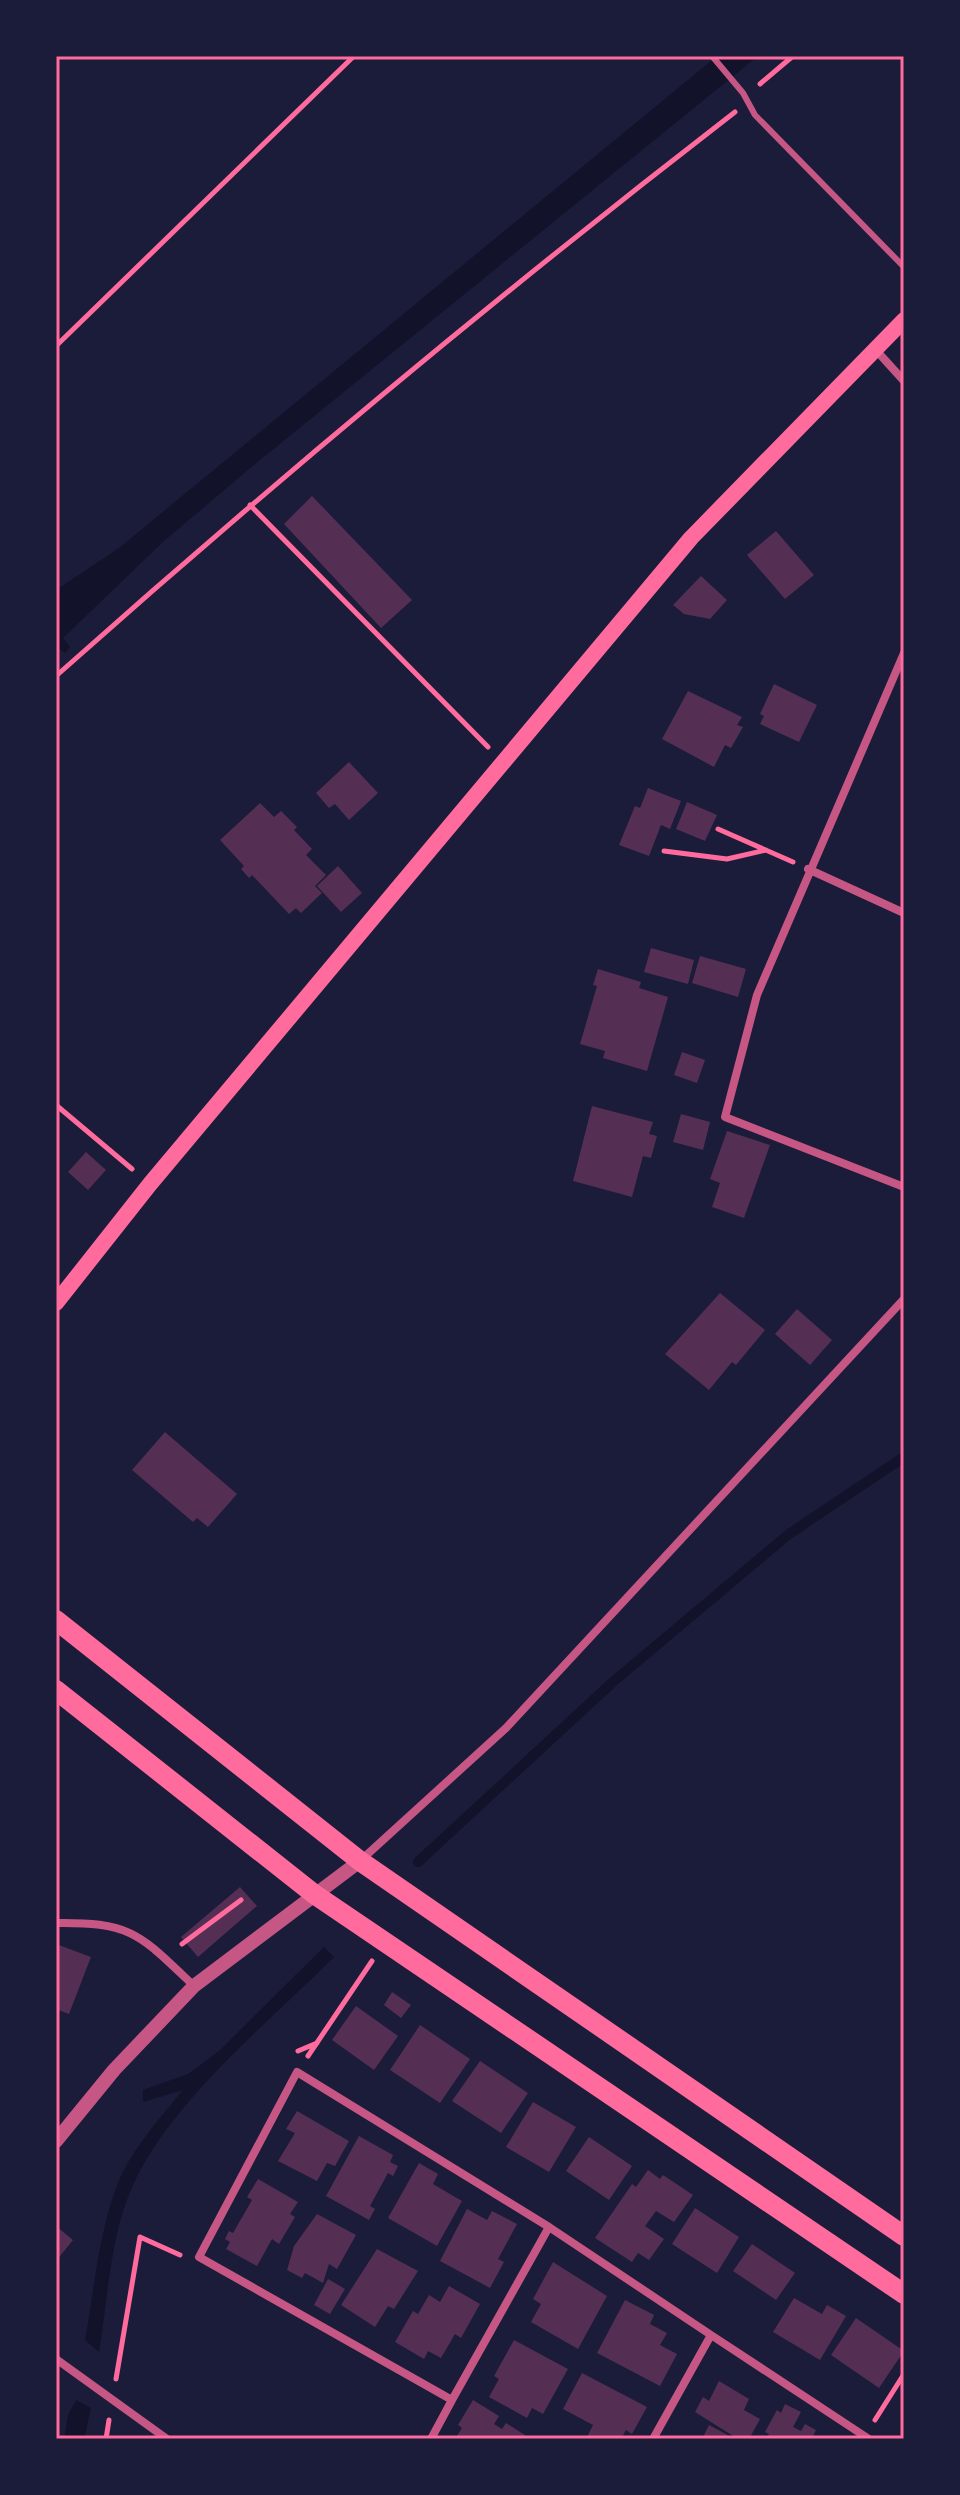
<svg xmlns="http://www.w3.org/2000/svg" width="960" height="2495" viewBox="0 0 960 2495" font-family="Lato,sans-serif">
<rect width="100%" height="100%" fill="#1b1b3a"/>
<path fill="#12122b" d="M717 56H758L260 460 165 540 63 638 70 647 65 653 56 647V590L119 548Z
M324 1947 334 1957C269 2022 171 2101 133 2185 110 2235 108 2298 99 2352L85 2340C95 2286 101 2206 130 2159 145 2135 165 2112 183 2090L143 2102V2090L188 2074 219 2051Z
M76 2400 91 2408 84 2439H64L68 2415Z"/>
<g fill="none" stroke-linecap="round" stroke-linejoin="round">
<path stroke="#12122b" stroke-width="10" d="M418 1862 614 1681 789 1534 904 1457"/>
</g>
<path fill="#542f53" d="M312 496 412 600 381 628 284 524Z
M776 531 814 575 785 599 747 555Z
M701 576 727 600 710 619 684 614 673 605Z
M774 684 817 705 799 742 760 724 764 716 760 714Z
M688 691 742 717 737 725 743 727 731 748 725 745 714 767 662 739Z
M349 762 378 793 349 820 335 804 329 808 316 793Z
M648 788 681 801 670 829 661 825 649 856 619 845 635 806 640 808Z
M687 802 717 815 705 841 676 829Z
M260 803 274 817 281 811 297 827 294 830 312 849 306 855 326 875 315 886 322 893 301 913 296 908 289 914 252 875 249 878 241 869 244 866 220 840Z
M338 866 362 893 341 912 317 886Z
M651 948 694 960 688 984 644 972Z
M700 956 746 969 738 997 692 983Z
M598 969 641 982 639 988 668 997 647 1071 603 1058 605 1051 580 1044 597 986 593 985Z
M682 1052 705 1060 697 1083 674 1075Z
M592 1106 653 1122 649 1134 657 1136 651 1158 643 1156 632 1197 573 1181Z
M681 1114 710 1122 703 1150 673 1142Z
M727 1131 770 1145 744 1218 712 1207 720 1183 710 1179Z
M86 1152 106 1170 88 1190 68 1172Z
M720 1293 765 1330 736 1365 732 1362 709 1390 665 1354Z
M797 1309 832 1340 810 1365 775 1334Z
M165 1432 237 1494 208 1527 197 1518 193 1522 132 1470Z
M240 1887 257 1906 198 1957 181 1937Z
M56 1944 91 1957 69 2014 56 2009Z
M392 1992 411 2005 401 2018 384 2005Z
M356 2006 398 2036 374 2070 332 2040Z
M420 2025 470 2059 440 2103 390 2070Z
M480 2061 528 2093 501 2133 452 2101Z
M533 2102 576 2127 549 2172 506 2147Z
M297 2111 349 2141 335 2166 327 2163 317 2181 278 2161 295 2133 286 2129Z
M359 2136 393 2155 390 2162 398 2166 393 2176 388 2173 370 2206 375 2209 369 2220 326 2196Z
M589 2137 632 2166 609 2200 566 2171Z
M419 2163 438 2174 433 2184 462 2201 437 2246 388 2218Z
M648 2170 660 2179 663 2175 693 2195 674 2222 656 2211 645 2226 664 2239 649 2260 638 2253 632 2262 595 2238 632 2184 636 2187Z
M258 2179 298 2202 290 2214 295 2217 279 2244 272 2239 257 2266 226 2249 230 2242 225 2239 229 2231 233 2233 252 2200 247 2197Z
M695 2208 739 2237 717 2273 672 2244Z
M467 2209 487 2220 492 2211 517 2224 498 2259 504 2262 490 2288 440 2261Z
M317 2214 356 2235 337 2269 329 2264 323 2283 305 2273 302 2278 287 2270 294 2246Z
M56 2226 73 2240 56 2261Z
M752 2244 795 2273 776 2300 733 2271Z
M377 2249 418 2271 394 2309 388 2306 375 2327 341 2305Z
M553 2262 607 2296 578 2349 531 2322 541 2304 533 2299Z
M328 2279 345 2289 330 2314 314 2305Z
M449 2286 480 2304 461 2338 455 2334 441 2358 428 2351 424 2359 395 2342 413 2311 418 2314 429 2295 440 2302Z
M794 2298 822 2314 827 2305 846 2316 820 2360 773 2332Z
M625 2300 654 2315 650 2324 667 2333 660 2345 677 2354 660 2386 597 2353Z
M856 2318 904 2351 879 2388 831 2355Z
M514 2340 568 2369 543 2414 532 2408 527 2418 489 2397 499 2379 494 2376Z
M582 2373 647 2407 632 2434 626 2430 621 2439H586L593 2425 563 2409Z
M719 2381 749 2399 744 2410 760 2419 749 2439H738L695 2412 703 2397 709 2401Z
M473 2400 499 2416 494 2424 502 2429 506 2423 531 2439H455L462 2428 458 2425Z
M785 2404 801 2412 793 2427 801 2431 805 2424 816 2430 813 2436 819 2439H766L769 2434 765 2432 777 2410 781 2413Z
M709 2425 735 2439 703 2437Z"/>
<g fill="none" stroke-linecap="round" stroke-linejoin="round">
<path stroke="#ff6b9d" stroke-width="5" d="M760 84 793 56
M56 346 354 56
M250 505 488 747
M56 676C276 480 502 292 735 112
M718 829 793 862
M664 851 727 859 766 850
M56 1105 132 1169
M182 1944 241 1900
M298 2051 317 2043
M308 2056 372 1961
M116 2379 140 2237 180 2255
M875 2420 904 2374
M106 2439 109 2420"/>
<path stroke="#c65784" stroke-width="6" d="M712 56 743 93 755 115 904 267"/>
<path stroke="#c65784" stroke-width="8" d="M875 349 904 381
M904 653 757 995 725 1117 904 1187
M808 869 904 913
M360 1861 506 1728 904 1299
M56 1923C133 1922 140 1935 194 1986
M297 2072 549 2227 452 2400 199 2257Z
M549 2227 711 2335 653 2439
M711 2335 869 2439
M56 2359 167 2439
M431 2439 452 2400"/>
<path stroke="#c65784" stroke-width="14" d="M56 2141 114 2070 194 1986 360 1861"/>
<path stroke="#ff6b9d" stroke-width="16" d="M56 1303 150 1184 691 538 904 320"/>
<path stroke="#ff6b9d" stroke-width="20" d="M56 1620 360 1861 904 2236
M56 1690 314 1894 904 2294"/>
</g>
<rect width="960" height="2495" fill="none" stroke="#1b1b3a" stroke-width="116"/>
<rect x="58" y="58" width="844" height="2379" fill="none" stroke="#ff6b9d" stroke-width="3"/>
</svg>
